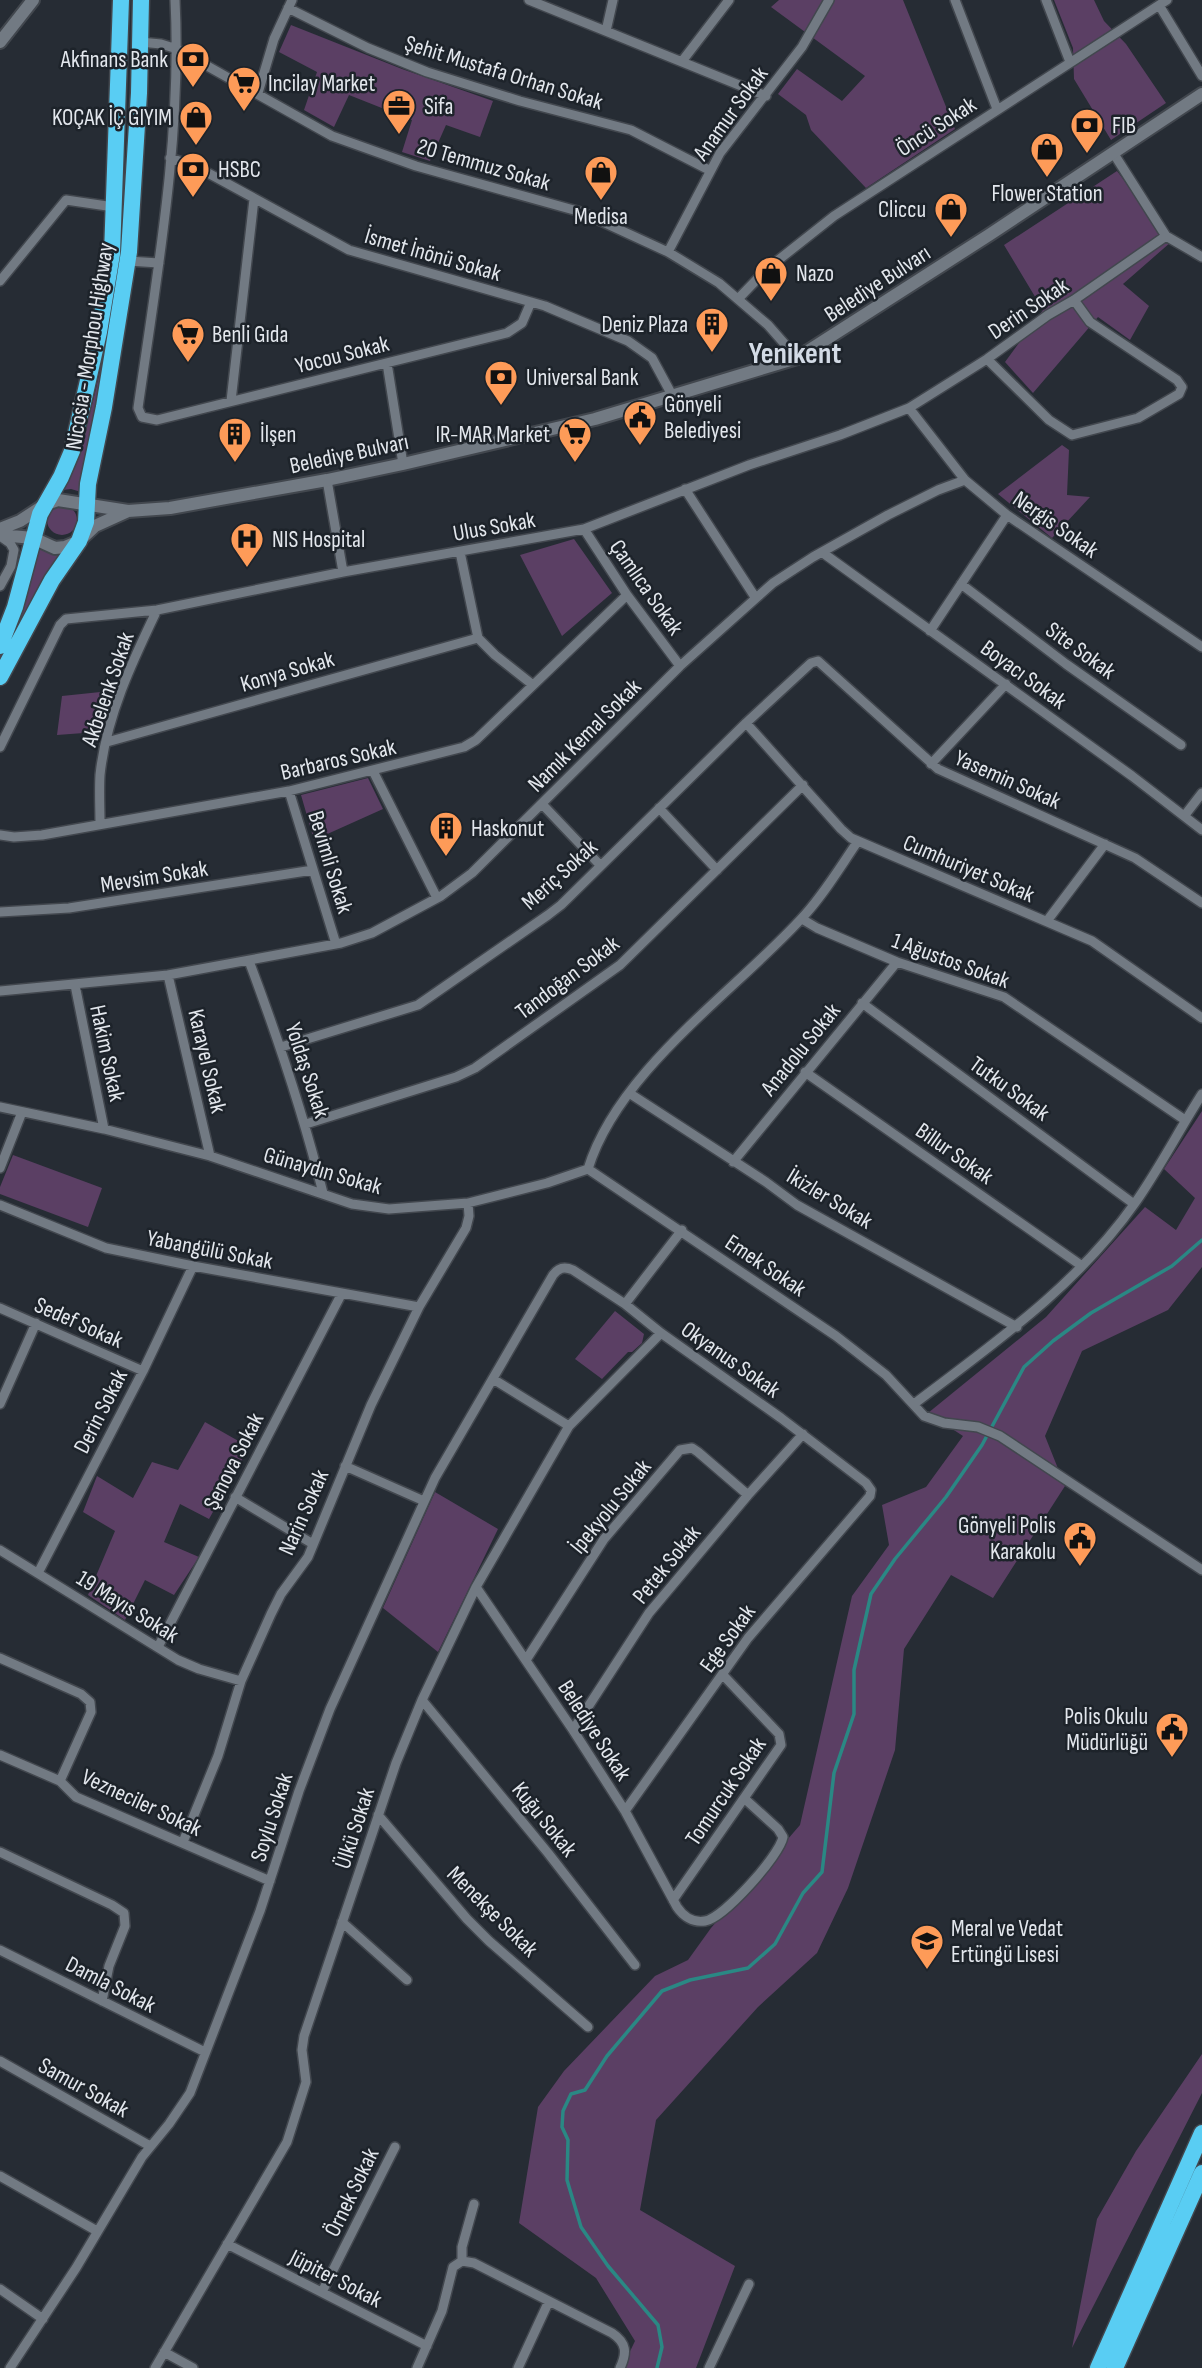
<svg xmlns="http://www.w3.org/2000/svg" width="1202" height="2368" viewBox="0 0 1202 2368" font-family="'Sofia Sans Condensed',sans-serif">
<rect width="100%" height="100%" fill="#262c34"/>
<path fill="#5b3f64" d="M779 0H903L955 129 866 188 811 130 806 115 778 94 797 69 842 101 865 76 771 7Z
M1054 0H1094L1104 21 1126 44 1166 103 1111 140 1074 79 1073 48Z
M291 25 402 69 493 101 480 137 446 125 430 161 402 152 412 120 349 95 334 127 304 110 317 72 279 52Z
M1117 171 1171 242 1123 284 1149 306 1130 340 1098 317 1033 393 1005 362 1043 310 1004 245Z
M121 279 81 492 71 489 63 490C93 423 104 352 117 280Z
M1062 445 1069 450 1067 495 1090 497 1052 538 998 494Z
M47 520a15 15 0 1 1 30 0a15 15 0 1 1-30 0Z
M574 539 612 593 562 636 520 555Z
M39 545 62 551 0 665V653Z
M110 691 97 732 57 735 62 696Z
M368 778 383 809 314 840 301 795Z
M1202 1111V1267L1168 1310 1082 1351 1045 1436 1065 1486 993 1598 951 1575 904 1649 895 1750 848 1888 817 1953 758 2007 656 2120 640 2210 735 2266 696 2368H622L635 2341 596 2278 519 2223 538 2107 564 2071 655 1976 688 1960 711 1928 800 1825 852 1596 889 1545 882 1505 926 1487 963 1436 928 1413 1046 1317 1145 1207 1176 1230 1195 1198 1164 1169Z
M13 1155 102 1188 88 1227 0 1194V1187Z
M615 1311 644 1334 642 1343 632 1352H628L602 1379 575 1359Z
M205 1422 249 1447 209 1519 180 1504 164 1542 199 1557 174 1595 145 1580 125 1620 88 1595 115 1531 83 1512 97 1476 133 1498 152 1462 178 1470Z
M435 1492 498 1529 438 1652 383 1608Z
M1202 2054V2093L1072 2348 1097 2219 1136 2151Z"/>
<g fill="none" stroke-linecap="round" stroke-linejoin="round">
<path stroke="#2a8884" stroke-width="3.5" d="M657 2368 662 2347 658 2325 608 2266 581 2227 567 2180 568 2140 562 2127 563 2111 571 2094 585 2090 607 2056 662 1991 690 1980 748 1968 775 1944 803 1893 822 1872 834 1773 854 1714V1670L871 1594 895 1559 946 1497 982 1445 1024 1367 1053 1341 1091 1313 1172 1266 1202 1240"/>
<defs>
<path id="street" d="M175 0C182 136 157 274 138 408L142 417 157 420 507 333 522 323 531 302
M529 0 766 96
M955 0 997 109
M1046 0 1070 62
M1159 5 1202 76
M288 8 368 48 427 72 520 101 631 130 709 170
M606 31 613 0
M140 42 161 44 177 49 332 136 416 166 581 212 668 252 719 283 768 325 797 358
M683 60 729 0
M258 93 274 39 292 0
M1114 154 1166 236 1202 257
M170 158 197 167 349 250 545 306 628 341 652 358 672 395
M668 252 720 153 802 47 829 0
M128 261 159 263
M0 281 66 200 114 207
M738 299 767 269 834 216 1167 0
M987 359 1049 420 1072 435 1138 418 1179 394 1182 387 1177 380 1090 322 1074 300
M387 363 403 464
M231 401 254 199
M909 408 965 480 1007 515 1202 647
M327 480 343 572
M685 489 755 597
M584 529 627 595 680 666
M0 536 10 543 14 550 11 566 0 586
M460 552 478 638 495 655 533 685
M823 553 1132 776 1202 830
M961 584 1066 664 1181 745
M930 631 1007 515
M746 723 841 829 851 838 1092 941 1202 1018
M107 742 478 638
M0 747 60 625 66 619 157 610 343 572 584 529 749 465 840 435 909 408 987 359 1048 315 1074 300 1166 236
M931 764 1006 684
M373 771 437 898
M289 791 336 944
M542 804 600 865
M659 808 717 870
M1185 815 1202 793
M100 824C100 808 99 791 100 775 106 717 132 662 157 610
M0 835 14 837 42 835 289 791 464 747 476 740 627 595
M0 912 69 908 313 870
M802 919 817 928 897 962 1004 997 1185 1120
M1047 921 1105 844
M249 961C278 1038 303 1113 323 1193
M168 975 210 1156
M75 985 104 1129
M0 991 168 975 341 943 372 933 441 896 472 873 680 666 773 583 813 557 888 515 938 490 965 480
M862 1003 1134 1204
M281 1047 418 1005 548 915 561 905 746 723 811 663 818 661 938 769 1135 858 1202 903
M805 1072 1082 1266
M629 1093 766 1182 797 1205 1017 1327
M0 1107 104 1129 210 1156 352 1204 389 1209 468 1203 547 1183 588 1169
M306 1124 456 1077 475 1068 620 965 803 785
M733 1162 897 962
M0 1168 22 1112
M588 1169 836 1336 886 1375 924 1416 944 1423 978 1427 1000 1436 1202 1570
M588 1169C618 1071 733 993 801 919 823 896 840 867 858 841
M0 1205 106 1248 193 1266 419 1307
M625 1304 682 1230
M0 1308 143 1371
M493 1379 569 1426
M0 1404 36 1323
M914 1404C993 1344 1077 1286 1135 1203 1159 1169 1179 1130 1202 1094
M345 1466 424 1501
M235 1497 313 1544
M0 1550 178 1660 199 1669 241 1681
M38 1573 143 1371 193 1266
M476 1587 573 1730 625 1811 677 1907C683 1916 693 1923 705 1921 724 1918 780 1855 783 1837L778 1829 745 1799
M158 1647 342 1293
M0 1658 81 1694 90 1702 91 1712 60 1781
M526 1660 604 1539 680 1450 692 1448 698 1452 748 1495
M422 1700 548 1853 635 1965
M573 1730 649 1613 748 1495 803 1434
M0 1755 60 1781 76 1797 270 1881
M378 1815 467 1919 489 1941 588 2027
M183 1842 218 1756 241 1681 271 1614 281 1594 308 1557 371 1405 419 1307 466 1228 469 1216 468 1203
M0 1852 112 1905 124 1913 125 1926 109 1966 102 2001
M673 1900 781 1745 779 1734 723 1675
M342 1922 407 1980
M0 1950 205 2052
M0 2061 150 2146
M0 2176 97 2231
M227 2244 427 2346
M462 2261 474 2263 612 2333C627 2343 627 2353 620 2368
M462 2261V2247L474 2204
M0 2289 43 2319
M322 2292 395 2147
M164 2352 193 2368
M10 2368 76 2268 142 2157 169 2124 190 2093 260 1911 299 1791 330 1709 435 1478 553 1275C558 1268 564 1266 573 1270L625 1304 661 1333 781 1418 866 1483 871 1490 870 1496 748 1638 625 1811
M155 2368 287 2142 306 2082 302 2050 304 2036 396 1763 422 1700 476 1587 569 1426 661 1333
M417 2368 442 2311 453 2267 462 2261
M518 2368 549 2301
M709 2368 749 2284"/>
<path id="secondary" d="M0 42 33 0
M0 529 20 521 46 504 58 500 128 511 170 508 327 480 403 464 595 419 797 358 989 235 1202 94
M0 535 33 538 55 548 65 547 79 541 95 526 128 511"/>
<path id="highway" d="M0 646 15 607 40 514 61 477 72 451 99 332 112 254 121 0
M0 677 52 580 79 541 86 522 88 484 104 407 129 252 139 93 141 0
M1098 2368 1202 2133
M1115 2368 1202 2173"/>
</defs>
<use href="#street" stroke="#42474e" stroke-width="12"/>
<use href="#secondary" stroke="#42474e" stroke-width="16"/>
<use href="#highway" stroke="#42474e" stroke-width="19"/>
<use href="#street" stroke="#727a83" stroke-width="9"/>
<use href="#secondary" stroke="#727a83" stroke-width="12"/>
<use href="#highway" stroke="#59cdf3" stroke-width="16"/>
</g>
<defs>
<symbol id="bank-pin" viewBox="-11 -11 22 30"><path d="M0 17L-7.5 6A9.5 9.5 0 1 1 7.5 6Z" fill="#fe9b58" stroke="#1d232a"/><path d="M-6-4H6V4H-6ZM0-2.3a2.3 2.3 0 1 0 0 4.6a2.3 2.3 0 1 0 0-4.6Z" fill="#111"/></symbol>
<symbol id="supermarket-pin" viewBox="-11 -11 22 30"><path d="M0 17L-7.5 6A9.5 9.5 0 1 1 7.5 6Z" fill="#fe9b58" stroke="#1d232a"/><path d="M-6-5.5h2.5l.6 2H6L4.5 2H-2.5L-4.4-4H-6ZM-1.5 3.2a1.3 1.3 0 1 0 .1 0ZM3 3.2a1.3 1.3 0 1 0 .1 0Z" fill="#111"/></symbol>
<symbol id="office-pin" viewBox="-11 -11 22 30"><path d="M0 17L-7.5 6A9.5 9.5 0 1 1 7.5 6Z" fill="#fe9b58" stroke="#1d232a"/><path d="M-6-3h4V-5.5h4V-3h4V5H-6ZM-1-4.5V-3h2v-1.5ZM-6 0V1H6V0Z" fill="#111"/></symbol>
<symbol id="shop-pin" viewBox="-11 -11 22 30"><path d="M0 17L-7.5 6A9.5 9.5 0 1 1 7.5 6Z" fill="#fe9b58" stroke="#1d232a"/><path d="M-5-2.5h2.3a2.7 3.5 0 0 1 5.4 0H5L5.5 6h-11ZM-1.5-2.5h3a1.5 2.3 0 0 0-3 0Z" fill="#111"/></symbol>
<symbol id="building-pin" viewBox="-11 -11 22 30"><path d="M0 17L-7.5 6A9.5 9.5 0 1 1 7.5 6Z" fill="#fe9b58" stroke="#1d232a"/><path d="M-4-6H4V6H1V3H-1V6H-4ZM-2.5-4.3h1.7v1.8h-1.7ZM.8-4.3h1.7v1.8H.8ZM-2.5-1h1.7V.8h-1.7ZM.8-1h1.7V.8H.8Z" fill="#111"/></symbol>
<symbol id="civic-pin" viewBox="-11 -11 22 30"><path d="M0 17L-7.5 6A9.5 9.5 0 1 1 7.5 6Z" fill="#fe9b58" stroke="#1d232a"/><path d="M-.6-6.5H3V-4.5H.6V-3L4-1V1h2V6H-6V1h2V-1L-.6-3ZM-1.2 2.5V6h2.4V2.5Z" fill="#111"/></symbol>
<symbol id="hospital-pin" viewBox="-11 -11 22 30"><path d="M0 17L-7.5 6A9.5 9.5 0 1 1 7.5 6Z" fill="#fe9b58" stroke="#1d232a"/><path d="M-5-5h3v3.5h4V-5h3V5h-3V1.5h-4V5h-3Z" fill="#111"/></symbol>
<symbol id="school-pin" viewBox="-11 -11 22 30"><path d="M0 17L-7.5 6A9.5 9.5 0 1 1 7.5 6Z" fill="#fe9b58" stroke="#1d232a"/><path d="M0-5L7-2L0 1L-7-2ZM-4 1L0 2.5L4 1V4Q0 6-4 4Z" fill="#111"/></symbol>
</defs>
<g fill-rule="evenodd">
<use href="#bank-pin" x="174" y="40" width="38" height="52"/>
<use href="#supermarket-pin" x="225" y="64" width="38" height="52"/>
<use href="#office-pin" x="380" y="87" width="38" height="52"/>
<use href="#shop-pin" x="177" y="98" width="38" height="52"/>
<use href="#bank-pin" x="1068" y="106" width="38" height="52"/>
<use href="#shop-pin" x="1028" y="130" width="38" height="52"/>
<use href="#bank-pin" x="174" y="150" width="38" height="52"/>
<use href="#shop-pin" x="582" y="153" width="38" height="52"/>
<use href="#shop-pin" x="932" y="190" width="38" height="52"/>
<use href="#shop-pin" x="752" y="254" width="38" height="52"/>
<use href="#building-pin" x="693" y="305" width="38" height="52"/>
<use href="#supermarket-pin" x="169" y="315" width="38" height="52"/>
<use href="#bank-pin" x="482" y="358" width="38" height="52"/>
<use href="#civic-pin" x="621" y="398" width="38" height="52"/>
<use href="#building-pin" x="216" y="415" width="38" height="52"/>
<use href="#supermarket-pin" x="556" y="415" width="38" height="52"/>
<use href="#hospital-pin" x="228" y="520" width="38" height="52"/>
<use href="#building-pin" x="427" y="809" width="38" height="52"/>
<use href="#civic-pin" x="1061" y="1519" width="38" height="52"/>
<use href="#civic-pin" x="1153" y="1710" width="38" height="52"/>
<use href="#school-pin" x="908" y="1922" width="38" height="52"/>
</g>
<g text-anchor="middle" stroke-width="5" stroke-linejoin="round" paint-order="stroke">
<g font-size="23" fill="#e3e7ed" stroke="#1d232a" text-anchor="start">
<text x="168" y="67" text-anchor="end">Akfinans Bank</text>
<text x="268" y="91">Incilay Market</text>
<text x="424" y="114">Sifa</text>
<text x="172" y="125" text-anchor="end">KOÇAK İÇ GIYIM</text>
<text x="1112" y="133">FIB</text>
<text x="218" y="177">HSBC</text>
<text x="1047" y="201" text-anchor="middle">Flower Station</text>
<text x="926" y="217" text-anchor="end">Cliccu</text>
<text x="601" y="224" text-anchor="middle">Medisa</text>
<text x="796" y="281">Nazo</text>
<text x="688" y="332" text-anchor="end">Deniz Plaza</text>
<text x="212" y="342">Benli Gıda</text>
<text x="526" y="385">Universal Bank</text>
<text x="664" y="412">Gönyeli<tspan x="664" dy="26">Belediyesi</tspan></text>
<text x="260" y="442">İlşen</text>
<text x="550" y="442" text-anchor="end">IR-MAR Market</text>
<text x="272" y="547">NIS Hospital</text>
<text x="471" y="836">Haskonut</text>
<text x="1056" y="1533" text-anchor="end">Gönyeli Polis<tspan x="1056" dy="26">Karakolu</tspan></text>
<text x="1148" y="1724" text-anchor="end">Polis Okulu<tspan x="1148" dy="26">Müdürlüğü</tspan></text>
<text x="951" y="1936">Meral ve Vedat<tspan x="951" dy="26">Ertüngü Lisesi</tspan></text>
</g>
<g font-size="23" fill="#e3e7ed" stroke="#1d232a">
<text transform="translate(504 72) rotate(17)" y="8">Şehit Mustafa Orhan Sokak</text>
<text transform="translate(730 113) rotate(-54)" y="8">Anamur Sokak</text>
<text transform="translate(936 126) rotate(-33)" y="8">Öncü Sokak</text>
<text transform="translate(484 164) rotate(16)" y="8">20 Temmuz Sokak</text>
<text transform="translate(433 254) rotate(16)" y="8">İsmet İnönü Sokak</text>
<text transform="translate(877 283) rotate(-33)" y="8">Belediye Bulvarı</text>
<text transform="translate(1028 308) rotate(-34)" y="8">Derin Sokak</text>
<text transform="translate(89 346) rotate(-81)" y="8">Nicosia - Morphou Highway</text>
<text transform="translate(342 354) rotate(-14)" y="8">Yocou Sokak</text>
<text transform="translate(349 453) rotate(-12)" y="8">Belediye Bulvarı</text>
<text transform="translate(1056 524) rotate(35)" y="8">Nergis Sokak</text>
<text transform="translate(494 526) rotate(-10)" y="8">Ulus Sokak</text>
<text transform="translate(647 587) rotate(55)" y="8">Çamlıca Sokak</text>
<text transform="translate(1081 650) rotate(36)" y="8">Site Sokak</text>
<text transform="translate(287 671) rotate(-16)" y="8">Konya Sokak</text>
<text transform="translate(1024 674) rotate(36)" y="8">Boyacı Sokak</text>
<text transform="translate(107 689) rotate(-71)" y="8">Akbelenk Sokak</text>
<text transform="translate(584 735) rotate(-45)" y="8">Namık Kemal Sokak</text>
<text transform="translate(338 759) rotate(-13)" y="8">Barbaros Sokak</text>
<text transform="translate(1008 779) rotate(24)" y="8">Yasemin Sokak</text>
<text transform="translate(331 862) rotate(73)" y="8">Bevimli Sokak</text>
<text transform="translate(969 868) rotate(23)" y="8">Cumhuriyet Sokak</text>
<text transform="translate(559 874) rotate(-42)" y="8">Meriç Sokak</text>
<text transform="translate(154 876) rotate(-9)" y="8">Mevsim Sokak</text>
<text transform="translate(951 960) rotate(20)" y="8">1 Ağustos Sokak</text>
<text transform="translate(567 977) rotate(-37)" y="8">Tandoğan Sokak</text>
<text transform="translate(800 1049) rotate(-51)" y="8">Anadolu Sokak</text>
<text transform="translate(108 1053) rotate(78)" y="8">Hakim Sokak</text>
<text transform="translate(208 1061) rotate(77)" y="8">Karayel Sokak</text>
<text transform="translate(308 1070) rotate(72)" y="8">Yoldaş Sokak</text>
<text transform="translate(1010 1088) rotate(36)" y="8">Tutku Sokak</text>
<text transform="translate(955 1153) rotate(35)" y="8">Billur Sokak</text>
<text transform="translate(323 1170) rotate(16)" y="8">Günaydın Sokak</text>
<text transform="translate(830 1198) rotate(31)" y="8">İkizler Sokak</text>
<text transform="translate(210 1249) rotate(11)" y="8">Yabangülü Sokak</text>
<text transform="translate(766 1265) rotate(34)" y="8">Emek Sokak</text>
<text transform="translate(79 1322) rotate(24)" y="8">Sedef Sokak</text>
<text transform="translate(731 1359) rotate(35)" y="8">Okyanus Sokak</text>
<text transform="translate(100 1411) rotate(-63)" y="8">Derin Sokak</text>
<text transform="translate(233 1461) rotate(-63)" y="8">Şenova Sokak</text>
<text transform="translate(610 1506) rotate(-51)" y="8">İpekyolu Sokak</text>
<text transform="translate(303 1512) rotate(-66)" y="8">Narin Sokak</text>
<text transform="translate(666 1564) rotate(-51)" y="8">Petek Sokak</text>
<text transform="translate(128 1606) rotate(32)" y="8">19 Mayıs Sokak</text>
<text transform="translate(727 1638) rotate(-54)" y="8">Ege Sokak</text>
<text transform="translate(595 1730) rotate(57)" y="8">Belediye Sokak</text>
<text transform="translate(725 1791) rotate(-56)" y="8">Tomurcuk Sokak</text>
<text transform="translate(142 1802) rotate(25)" y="8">Vezneciler Sokak</text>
<text transform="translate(271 1817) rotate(-72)" y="8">Soylu Sokak</text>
<text transform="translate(545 1819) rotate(51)" y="8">Kuğu Sokak</text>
<text transform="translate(354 1828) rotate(-72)" y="8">Ülkü Sokak</text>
<text transform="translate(493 1911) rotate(45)" y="8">Menekşe Sokak</text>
<text transform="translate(111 1984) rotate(27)" y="8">Damla Sokak</text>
<text transform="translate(84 2087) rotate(29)" y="8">Samur Sokak</text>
<text transform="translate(351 2192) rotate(-64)" y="8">Örnek Sokak</text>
<text transform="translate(336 2278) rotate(27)" y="8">Jüpiter Sokak</text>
</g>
<g font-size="30" font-weight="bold" fill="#d3dbe6" stroke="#1d232a">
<text x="795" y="363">Yenikent</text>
</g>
</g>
</svg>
